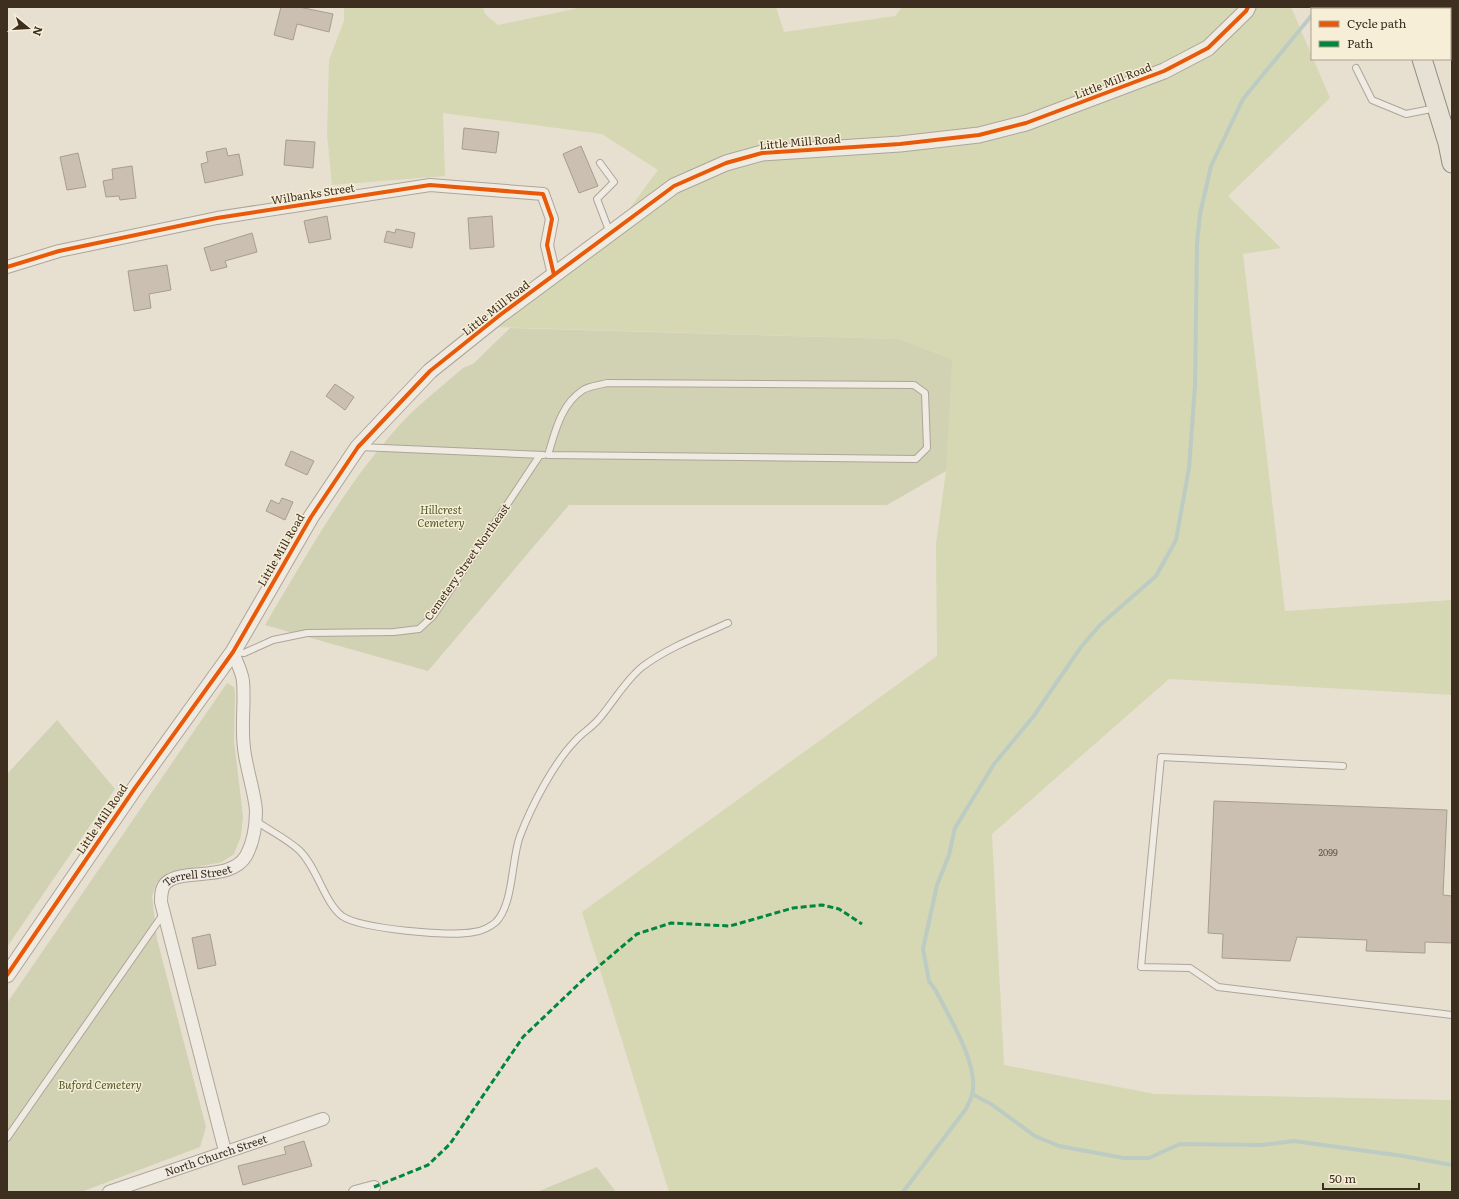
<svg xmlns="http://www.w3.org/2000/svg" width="1459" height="1199" viewBox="0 0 1459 1199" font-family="Literata,serif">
<rect width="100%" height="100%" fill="#e7e0d1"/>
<path fill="#d6d7b3" d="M344 7H483L485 14 498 25 583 7H776L784 32 895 16 902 7H1291L1330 98 1228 196 1281 248 1243 254 1285 611 1452 600V695L1169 679 992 834 1004 1065 1155 1094 1452 1100V1192H669L582 912 937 656 936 544 946 471 898 339 491 327 595 255 658 170 602 134 443 113 445 176 332 185 327 134 329 60 344 21Z"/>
<path fill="#d1d1b3" d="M510 328 898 339 952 360 946 471 887 505H569L428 671 265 625C309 551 351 474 412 412 428 397 446 383 463 368L473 364Z
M227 683 234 687 235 693 234 741 243 816 241 836 234 854 222 862 168 873 157 882 152 896 157 939 206 1127 200 1147 81 1192H7V1003Z
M57 720 115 789 7 947V774Z
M597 1167 616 1192H537Z"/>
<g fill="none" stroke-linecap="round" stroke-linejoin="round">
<path stroke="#bcccc2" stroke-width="4" d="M1317 9 1319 7
M972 1094 991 1104 1035 1136 1059 1146 1124 1158H1149L1180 1144 1263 1145 1294 1141 1403 1156 1452 1165
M903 1192 966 1109C968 1104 971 1099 972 1095 980 1066 949 1017 936 991L929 981 923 949 937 885 949 855 955 828 994 764 1033 717 1081 647 1100 625 1156 576 1176 540 1189 468 1195 386 1197 243 1200 214 1211 166 1243 99 1312 15"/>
</g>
<path fill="#cbbfb2" stroke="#a89c90" d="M281 7H299L333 14 329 32 297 24 293 40 274 35Z
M464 128 499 132 496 153 462 149Z
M286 140 315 142 313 168 284 165Z
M581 146 598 186 579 193 563 154Z
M226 148 228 156 239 154 243 175 205 183 201 164 208 162 206 152Z
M78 153 86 187 67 190 60 157Z
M132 166 136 198 120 200 119 196 106 197 103 181 113 179 112 169Z
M327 216 331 239 309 243 304 221Z
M492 216 494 247 470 249 468 218Z
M396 229 415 233 412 248 384 242 387 231 395 233Z
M252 233 257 252 225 261 227 267 211 271 204 248Z
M167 265 171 290 149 294 151 308 134 311 128 271Z
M335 384 354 397 345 410 326 396Z
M291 451 314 461 307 475 285 465Z
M282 498 293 502 285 520 266 511 271 500 279 504Z
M1214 801 1447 810 1443 895 1452 896V943L1425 942V953L1366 951 1367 940 1297 937 1290 961 1222 958 1223 934 1208 933Z
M210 934 216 965 198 969 192 938Z
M304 1141 312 1166 243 1185 238 1166 286 1154 284 1147Z"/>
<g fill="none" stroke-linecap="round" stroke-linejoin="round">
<defs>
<path id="service" d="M1356 68 1372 100 1406 114 1436 108
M600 163 614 182 597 199 610 233
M607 383 914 385 925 393 927 448 916 459 548 455C555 432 561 404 583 390 589 386 600 385 607 383Z
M360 447 543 455
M234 652 244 653 273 640 307 633 394 632 419 629 433 616 540 455
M1343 766 1161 757 1141 967 1190 968 1218 987 1452 1015
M256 821C269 830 287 839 299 850 317 867 324 902 342 916 361 929 451 937 474 932 482 931 490 927 496 922 514 903 511 860 520 836 531 807 553 764 575 741 582 733 591 728 598 720 613 703 624 682 642 667 667 648 699 636 728 623
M7 1138 164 913"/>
<g id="minor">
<path d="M7 267 59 251 217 218 430 185 543 194 552 219 547 245 554 275"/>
<path id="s1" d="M225 1151 161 902C161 895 161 887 167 882 184 868 230 882 246 856 253 843 256 825 256 811 255 793 246 768 244 748 241 726 245 703 243 681 242 672 236 661 233 652"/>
<path id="s2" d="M109 1192 323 1119"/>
<path d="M355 1192 374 1187"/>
</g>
<path id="tertiary" d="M7 975 135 788 233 652 311 517 358 447 430 371 500 315 674 186 726 163 762 153 900 144 979 135 1026 123 1164 71 1208 48 1246 11 1248 7"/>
<path id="primary" d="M1404 7 1405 9
M1450 16 1452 21
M1422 59 1448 143 1452 163"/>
</defs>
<use href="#service" stroke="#ada599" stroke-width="8"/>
<use href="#minor" stroke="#ada599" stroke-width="14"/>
<use href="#tertiary" stroke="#ada599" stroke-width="17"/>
<use href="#primary" stroke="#928b80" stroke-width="21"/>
<use href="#service" stroke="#efebe3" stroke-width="6"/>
<use href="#minor" stroke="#efebe3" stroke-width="12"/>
<use href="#tertiary" stroke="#efebe3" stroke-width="15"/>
<use href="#primary" stroke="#e6e1d4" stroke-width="19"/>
<path stroke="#00873e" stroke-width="3" stroke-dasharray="6 3" stroke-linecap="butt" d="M374 1187 428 1165 450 1144 523 1037 586 977 637 934 671 923 730 926 793 908 822 905 839 909 862 924"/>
<defs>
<path id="cycleway" d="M7 267 59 251 217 218 430 185 543 194 552 219 547 245 554 275
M7 975 135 788 233 652 311 517 358 447 430 371 500 315 674 186 726 163 762 153 900 144 979 135 1026 123 1164 71 1208 48 1246 11 1248 7"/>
</defs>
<use href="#cycleway" stroke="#f7eed8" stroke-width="6"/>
<use href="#cycleway" stroke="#e8590c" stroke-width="4"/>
</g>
<g text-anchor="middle" stroke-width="3" stroke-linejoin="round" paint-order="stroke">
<g font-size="9" fill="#605244">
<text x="1328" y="856">2099</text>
</g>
<g font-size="11" fill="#3d2e20" stroke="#f7eed8">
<text transform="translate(1113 81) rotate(-21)" y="4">Little Mill Road</text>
<text transform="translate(800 142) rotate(-5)" y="4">Little Mill Road</text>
<text transform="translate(313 194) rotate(-9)" y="4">Wilbanks Street</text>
<text transform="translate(496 308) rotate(-38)" y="4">Little Mill Road</text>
<text transform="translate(281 550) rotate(-60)" y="4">Little Mill Road</text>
<text transform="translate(467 562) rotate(-55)" y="4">Cemetery Street Northeast</text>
<text transform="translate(102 819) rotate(-56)" y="4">Little Mill Road</text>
<text dy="4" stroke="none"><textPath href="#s1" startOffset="310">Terrell Street</textPath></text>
<text dy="4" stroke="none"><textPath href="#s2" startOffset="113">North Church Street</textPath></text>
</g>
<g font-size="11" font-style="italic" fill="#4d5a26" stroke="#f7eed8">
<text x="441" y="514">Hillcrest<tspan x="441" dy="13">Cemetery</tspan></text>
<text x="100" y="1089">Buford Cemetery</text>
</g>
</g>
<rect width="1459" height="1199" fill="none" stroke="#3d2e20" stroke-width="16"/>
<rect x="1311" y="8" width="140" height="52" fill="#f7eed8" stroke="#ada18e"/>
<rect x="1319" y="21" width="20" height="6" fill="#e8590c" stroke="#ada18e"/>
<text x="1347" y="28" font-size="12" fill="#3d2e20">Cycle path</text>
<rect x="1319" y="41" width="20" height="6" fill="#00873e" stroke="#ada18e"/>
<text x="1347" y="48" font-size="12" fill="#3d2e20">Path</text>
<g transform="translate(28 28) rotate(108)" stroke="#f7eed8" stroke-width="3" paint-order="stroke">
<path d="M0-3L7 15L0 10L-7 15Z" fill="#3d2e20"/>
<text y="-6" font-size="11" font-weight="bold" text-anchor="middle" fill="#3d2e20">N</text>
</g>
<path d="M1323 1183v6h96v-6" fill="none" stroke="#3d2e20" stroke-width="2"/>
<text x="1329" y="1183" font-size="12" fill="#3d2e20" stroke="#f7eed8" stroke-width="3" paint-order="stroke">50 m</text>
</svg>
